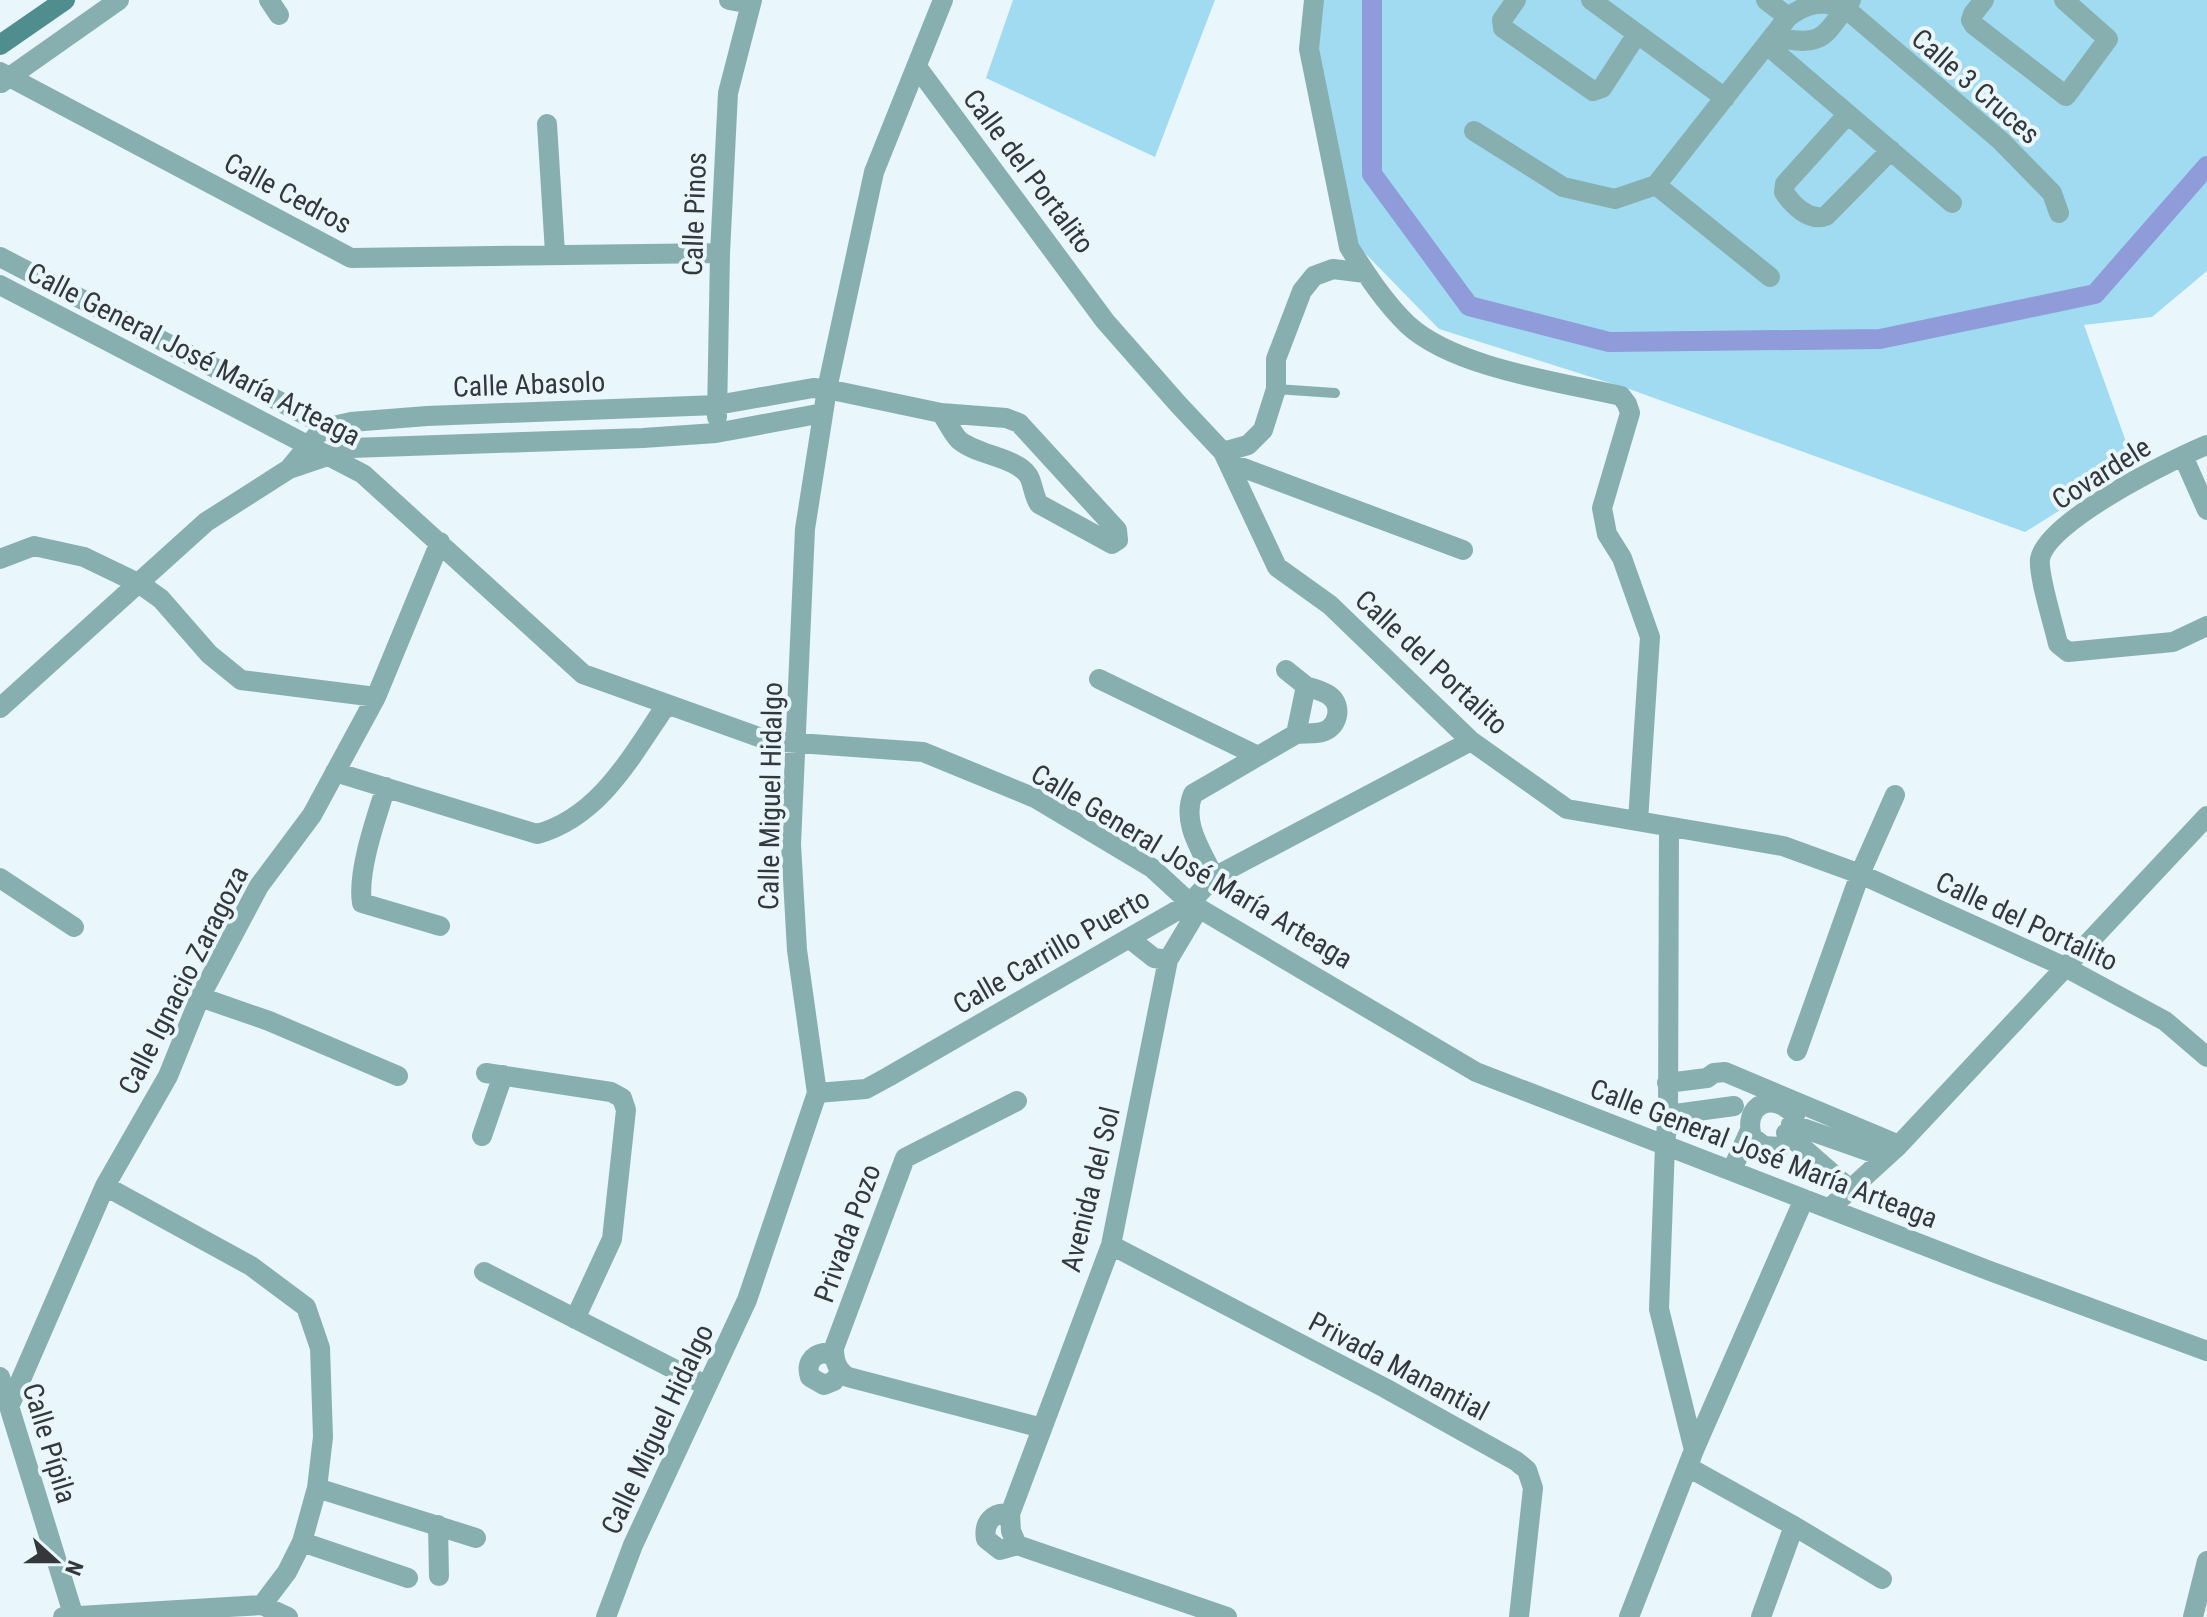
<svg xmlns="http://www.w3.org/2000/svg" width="2207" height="1617" viewBox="0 0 2207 1617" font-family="'Roboto Condensed',sans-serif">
<rect width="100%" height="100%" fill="#e9f6fb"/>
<path fill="#a1dbf1" d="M1013 0H1215L1155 157 986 78Z
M1322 0H2207V271L2152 317 2084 325 2134 464 2025 532 1632 390 1439 329 1356 244 1317 52Z"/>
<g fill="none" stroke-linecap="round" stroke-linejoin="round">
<path stroke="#909bda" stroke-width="20" d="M1372 0V174L1469 306 1609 342 1880 339 2095 294 2207 166"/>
<path stroke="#88afaf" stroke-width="10" d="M1276 389 1335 393"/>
<path stroke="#88afaf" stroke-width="20" d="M269 0 279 15
M729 0 751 4
M1314 0 1309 49 1349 247C1366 274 1385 303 1408 325 1455 368 1560 382 1621 396L1627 404 1630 413 1602 508 1607 534 1622 558 1650 637 1638 821
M1516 0 1502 20 1503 28 1593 91 1602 88 1637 34
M1591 0 1725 98
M1766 0 1788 17
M1984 0 1973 14 1971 20 1974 25 2066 96 2108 39 2064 0
M1773 37C1824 47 1822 39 1851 0
M1767 45 1952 203
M917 67 1105 321 1178 404 1223 452 1277 567 1330 605 1471 741 1567 809 1783 846 1860 874 2065 967 2165 1021 2207 1057
M0 72 351 258 720 253
M1 83 119 0
M1848 114 1785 184 1784 192C1792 205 1810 222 1826 216L1891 150
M547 124 555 253
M1474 131 1563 187 1615 199 1656 185 1788 17C1808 3 1822 0 1845 8L2001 141 2052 193 2059 213
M1656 185 1770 277
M0 257 329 427 337 434
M0 285 363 474 583 674 770 741 923 752 1035 798 1152 868 1190 903 1476 1072 1990 1271 2207 1351
M717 417 720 253 728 93 752 0
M2207 445C2171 460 2047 521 2040 559 2038 576 2054 625 2058 644L2068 652 2173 642 2207 626
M1223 452 1248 445 1263 430 1276 389V359L1302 291 1314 276 1333 269 1365 273
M2183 456 2207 510
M1230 463 1463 550
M289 469 318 434 329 427 351 422 427 416 717 405 813 388 827 389 941 413 1006 418 1019 423 1117 530 1118 540 1112 544 1039 504C1033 495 1033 482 1028 475 1016 457 976 455 959 440 952 433 947 421 941 413
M0 559 34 546 84 557 140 584 161 599 209 654 241 680 376 697
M1099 679 1258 756
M0 708 206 522 289 469 351 448 643 438 716 433 823 413
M1296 734C1305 733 1314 734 1322 732 1338 728 1343 706 1330 696 1324 691 1314 689 1306 686
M335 772 537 834C600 817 632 755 667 704
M386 787C376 818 357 872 362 903L440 926
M1669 828 1668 1115 1665 1145 1659 1309 1694 1450
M1214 877C1202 851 1181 823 1193 794L1296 734 1306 686 1286 670
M0 878 74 927
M1199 908 1168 960 1111 1245 1010 1514 1011 1531 1017 1545 1227 1617
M1130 939 1154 958 1168 960
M200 997 269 1021 398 1076
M1797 1051 1860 874 1895 795
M486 1073 611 1092 622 1098 626 1110 612 1239 575 1319
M1667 1083 1707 1078 1714 1073 1725 1072 1899 1145
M817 1093 866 1089 888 1077 1190 903 1214 877 1471 741
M1017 1101 905 1158 834 1348C834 1361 837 1370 848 1377L1042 1428
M1668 1115 1734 1106
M1791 1124 1885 1157
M1786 1133 1850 1189
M482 1136 503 1075
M1780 1147 1764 1146 1752 1137C1742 1104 1774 1090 1795 1116
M1732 1170 1750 1130
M105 1186 251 1266 306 1307 320 1348 323 1437 317 1488 302 1542 287 1572 262 1605
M1830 1208 1899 1145 2207 816
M1111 1245 1385 1388 1516 1461 1527 1470 1533 1488 1519 1617
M484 1272 707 1386
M834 1356 824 1353C811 1355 806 1365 810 1377L824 1385 834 1381 840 1372
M0 1377 74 1617
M9 1407 105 1186 168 1076 200 997 259 886 312 815 376 697 440 542
M1688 1467 1794 1526 1761 1617
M317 1488 476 1538
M1010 1514C993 1511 983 1523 986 1539L1000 1550 1017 1545
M438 1525 439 1576
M1794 1526 1882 1579
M302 1542 408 1578
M63 1617 262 1605 288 1617
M606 1617 633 1545 747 1300 817 1093 797 950 791 844 805 529 827 389 874 172 943 0
M1629 1617 1694 1450 1804 1199
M2193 1617 2207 1561"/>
<path stroke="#508d8e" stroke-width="20" d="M0 45 65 0"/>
</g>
<g text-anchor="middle" stroke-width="8" stroke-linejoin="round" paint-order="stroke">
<g font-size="28" fill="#34383a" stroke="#e9f6fb">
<text transform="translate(1976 86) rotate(41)" y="10">Calle 3 Cruces</text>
<text transform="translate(1029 171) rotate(53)" y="10">Calle del Portalito</text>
<text transform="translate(288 193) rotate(28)" y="10">Calle Cedros</text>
<text transform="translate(694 214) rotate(-88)" y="10">Calle Pinos</text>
<text transform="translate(194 354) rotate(27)" y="10">Calle General José María Arteaga</text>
<text transform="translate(529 384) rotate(-2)" y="10">Calle Abasolo</text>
<text transform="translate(2101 473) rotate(-32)" y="10">Covardele</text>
<text transform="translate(1432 662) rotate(43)" y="10">Calle del Portalito</text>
<text transform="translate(770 796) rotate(-89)" y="10">Calle Miguel Hidalgo</text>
<text transform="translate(1192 866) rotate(31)" y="10">Calle General José María Arteaga</text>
<text transform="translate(2027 921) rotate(25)" y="10">Calle del Portalito</text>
<text transform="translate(1051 951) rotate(-30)" y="10">Calle Carrillo Puerto</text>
<text transform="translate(183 980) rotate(-63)" y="10">Calle Ignacio Zaragoza</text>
<text transform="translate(1764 1153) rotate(21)" y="10">Calle General José María Arteaga</text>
<text transform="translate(1090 1189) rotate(-76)" y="10">Avenida del Sol</text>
<text transform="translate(847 1233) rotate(-70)" y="10">Privada Pozo</text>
<text transform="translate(1399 1366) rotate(28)" y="10">Privada Manantial</text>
<text transform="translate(657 1429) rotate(-65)" y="10">Calle Miguel Hidalgo</text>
<text transform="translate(50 1443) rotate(73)" y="10">Calle Pípila</text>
</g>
</g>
<g transform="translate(56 1561) rotate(111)" stroke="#e9f6fb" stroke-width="6" paint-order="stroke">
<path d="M0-6L14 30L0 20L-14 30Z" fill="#34383a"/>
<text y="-12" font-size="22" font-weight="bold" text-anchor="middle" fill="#34383a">N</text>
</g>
</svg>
